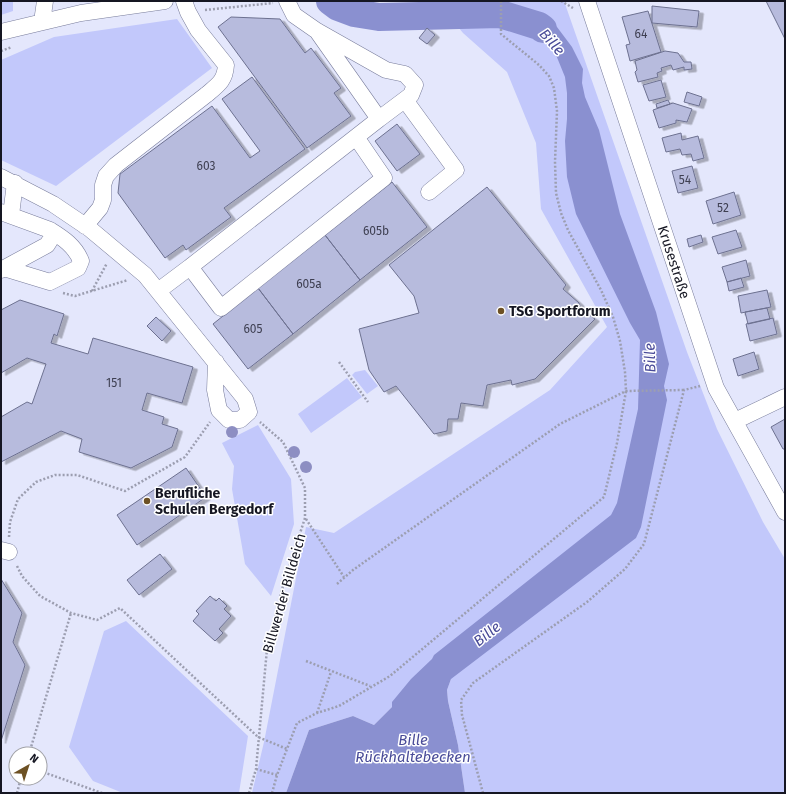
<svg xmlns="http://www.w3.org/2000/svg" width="786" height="794" viewBox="0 0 786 794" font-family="'Fira Sans',sans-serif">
<defs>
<filter id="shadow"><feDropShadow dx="4.5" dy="2.5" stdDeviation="0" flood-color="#0004"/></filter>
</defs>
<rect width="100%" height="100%" fill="#e4e7fc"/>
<path fill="#c2c8fb" d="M437 1H564L687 352 717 429 763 522 785 559V791L781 793H465L458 745 448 701 447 690 451 679 392 707 374 725 353 716 309 730 286 793H252L264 742 306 527 334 533 550 390 607 327 541 209 536 143 507 72 463 33Z
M1 2H13V11L1 15Z
M177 19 212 68 56 186 1 160V60L54 37Z
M365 370 378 386 367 394 352 375 355 372Z
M347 378 362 397 311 433 298 414Z
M258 425 291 479 294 524 271 596 245 564 232 489 234 466 222 443Z
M126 621 248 736 239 793H123L93 781 69 747 104 631Z"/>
<path fill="#8a90d0" d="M512 8 532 13 557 27 572 47 583 69 582 83 585 97 599 130 620 214 656 312 669 364 664 386 667 400 641 527 636 538 451 679 447 690 448 701 458 745 465 793H286L309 730 353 716 374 725 392 707V702L411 679 432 659 434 655 611 515 617 503 638 409 640 340 630 323 576 214 567 177 565 141 567 119V93L565 77 554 50 539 36 505 23Z"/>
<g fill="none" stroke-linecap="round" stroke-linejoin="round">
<path stroke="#8a90d0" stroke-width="28" d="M330 1 338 7 354 13 379 17 500 14 539 26 543 29"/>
</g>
<path fill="#b7bbdd" stroke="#6d7190" filter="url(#shadow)" d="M766 1H785V39Z
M652 6 699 11 697 27 652 23Z
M648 11 661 52 630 61 626 45 630 44 622 17Z
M231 17 280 19 305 53 311 48 341 88 334 93 351 116 307 148 218 27Z
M427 28 435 35 427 44 419 38Z
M665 51 678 53 684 62H691L692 69 684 70V67L673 70 671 65 661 68 662 71 657 73 658 77 638 82 635 72 637 70 635 61Z
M252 77 305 149 224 208 231 217 186 250 183 245 165 258 118 193 120 174 212 106 250 158 260 151 222 99Z
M661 80 666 97 649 101 643 85Z
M687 92 702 97 699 106 684 102Z
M668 100 670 104 657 108 656 104Z
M673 103 692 109 687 122 676 120V123L659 128 653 110Z
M397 124 420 154 397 171 375 141Z
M681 133 682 140 698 136 704 158 693 161 691 154 682 155 680 149 666 152 662 138Z
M692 166 698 188 678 193 672 171Z
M392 182 427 227 360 280 325 235Z
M487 187 566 285 563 289 579 303 581 309 595 319 535 379 512 385 511 380 487 385 483 406 461 403 458 419H448L447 431 434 434 396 386 384 392 369 370 359 329 419 313 414 296 389 265Z
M734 192 741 215 713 224 706 201Z
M736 230 742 247 718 254 712 237Z
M325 235 360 280 293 334 258 288Z
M701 235 703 242 689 247 687 239Z
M746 260 750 276 727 282 722 267Z
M741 278 744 287 729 291 727 282Z
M258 288 293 334 248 369 213 324Z
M767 290 771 307 741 313 738 296Z
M20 300 64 314 57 336 54 334 51 343 88 354 93 338 193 367 182 403 147 393 142 410 164 417 162 424 178 429 172 447 131 468 79 452 82 439 61 431 1 462V417L27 402 32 404 46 364 27 358 1 373V310Z
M767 308 770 319 748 324 745 312Z
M156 317 171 331 162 341 147 326Z
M773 318 777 334 750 341 746 324Z
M754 352 759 369 738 376 733 359Z
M785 419V449H783L771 427Z
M186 468 206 497 137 545 117 515Z
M160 554 172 569 139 595 127 580Z
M1 579 22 613 13 642 25 665 1 741Z
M210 596 216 601 219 598 227 606 224 609 231 616 219 629 223 633 215 641 193 621 199 614 196 611Z"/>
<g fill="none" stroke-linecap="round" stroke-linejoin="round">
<defs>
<path id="minor" d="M287 1 294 15 317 31 386 70 405 74 415 85 411 95 379 119 317 31
M587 1 716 388 785 512
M42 22 45 1
M1 32 81 13 165 1
M405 100 456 170 429 192
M356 137 384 178 221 308 190 267 356 137 379 119
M1 177 53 204 90 229 145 275 245 399 249 412 240 420H229L219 410 215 390 216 362
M1 212 50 230 52 237 47 245 1 270
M11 215 15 183
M85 226 100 208 103 200V185L106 176 116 165 206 95C218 85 225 81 226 65L198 30 188 12 184 1
M4 268 50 282 78 268 81 261C75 246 63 238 50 230
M158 291 190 267
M735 421 785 397
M1 550 9 552"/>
</defs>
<use href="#minor" stroke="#787c9b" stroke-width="17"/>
<path stroke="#9c9eb0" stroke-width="2.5" stroke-dasharray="2 2" stroke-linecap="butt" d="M561 1 573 8
M205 10 273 3
M1 51 12 47
M92 291 107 263
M63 293 75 296 128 280
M339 362 368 402
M306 519 344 577
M9 537 10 522 18 499 36 482 55 475H77L125 491 185 457 210 422
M17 566 22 576 40 596 71 613 97 620 120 608 258 737 287 749
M337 584 353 570 560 424 626 391 684 390
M306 661 370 686
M317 713 331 672
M29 754 71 613
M256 769 277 775
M40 771 102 793
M17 793 21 778
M249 793 256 769 267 649 284 582 305 518V488L283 442 260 422
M272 793 277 775 297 723 317 713 339 706 390 676 604 497 617 443 626 391 625 372 620 341 613 317 601 290 568 230 561 213 556 193 555 162 557 111 554 88 549 76 539 65 501 34V1
M483 793 462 715 461 700 473 683 587 602 625 569 644 544 684 390 700 386"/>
<use href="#minor" stroke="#fff" stroke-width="16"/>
</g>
<g fill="#8d8ec2">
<circle cx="232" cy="432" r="6"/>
<circle cx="294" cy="452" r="6"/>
<circle cx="306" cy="467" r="6"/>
</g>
<g fill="#6d5124" stroke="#fff" stroke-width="1.5">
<circle cx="501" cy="311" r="4"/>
<circle cx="147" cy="501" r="4"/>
</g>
<g text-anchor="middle" stroke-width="3" stroke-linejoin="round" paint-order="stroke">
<g font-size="12" fill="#3e3f51">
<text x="641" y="38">64</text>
<text x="206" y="170">603</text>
<text x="685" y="184">54</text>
<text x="723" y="212">52</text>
<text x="376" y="235">605b</text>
<text x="309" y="288">605a</text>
<text x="253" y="333">605</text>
<text x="114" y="387">151</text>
</g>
<g font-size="14" fill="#151622" stroke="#fff">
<text transform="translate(674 262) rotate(72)" y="5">Krusestraße</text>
<text transform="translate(284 593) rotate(-74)" y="5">Billwerder Billdeich</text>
</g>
<g font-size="14" font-weight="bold" fill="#151622" stroke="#fff" text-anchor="start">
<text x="509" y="316">TSG Sportforum</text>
<text x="155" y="498">Berufliche<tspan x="155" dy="16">Schulen Bergedorf</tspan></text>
</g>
<g font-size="15" font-style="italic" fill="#494b98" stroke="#fff">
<text transform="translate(552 42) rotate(49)" y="5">Bille</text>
<text transform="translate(650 358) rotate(-92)" y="5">Bille</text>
<text transform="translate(487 634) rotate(-38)" y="5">Bille</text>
<text x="413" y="745">Bille<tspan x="413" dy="17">Rückhaltebecken</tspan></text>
</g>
</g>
<rect width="786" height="794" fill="none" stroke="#151622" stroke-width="4"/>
<g transform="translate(28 766) rotate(39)"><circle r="19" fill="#ffffff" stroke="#a1a2a7"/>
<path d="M0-3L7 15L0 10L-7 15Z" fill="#6d5124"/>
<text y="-6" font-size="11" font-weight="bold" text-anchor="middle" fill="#151622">N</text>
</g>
</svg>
